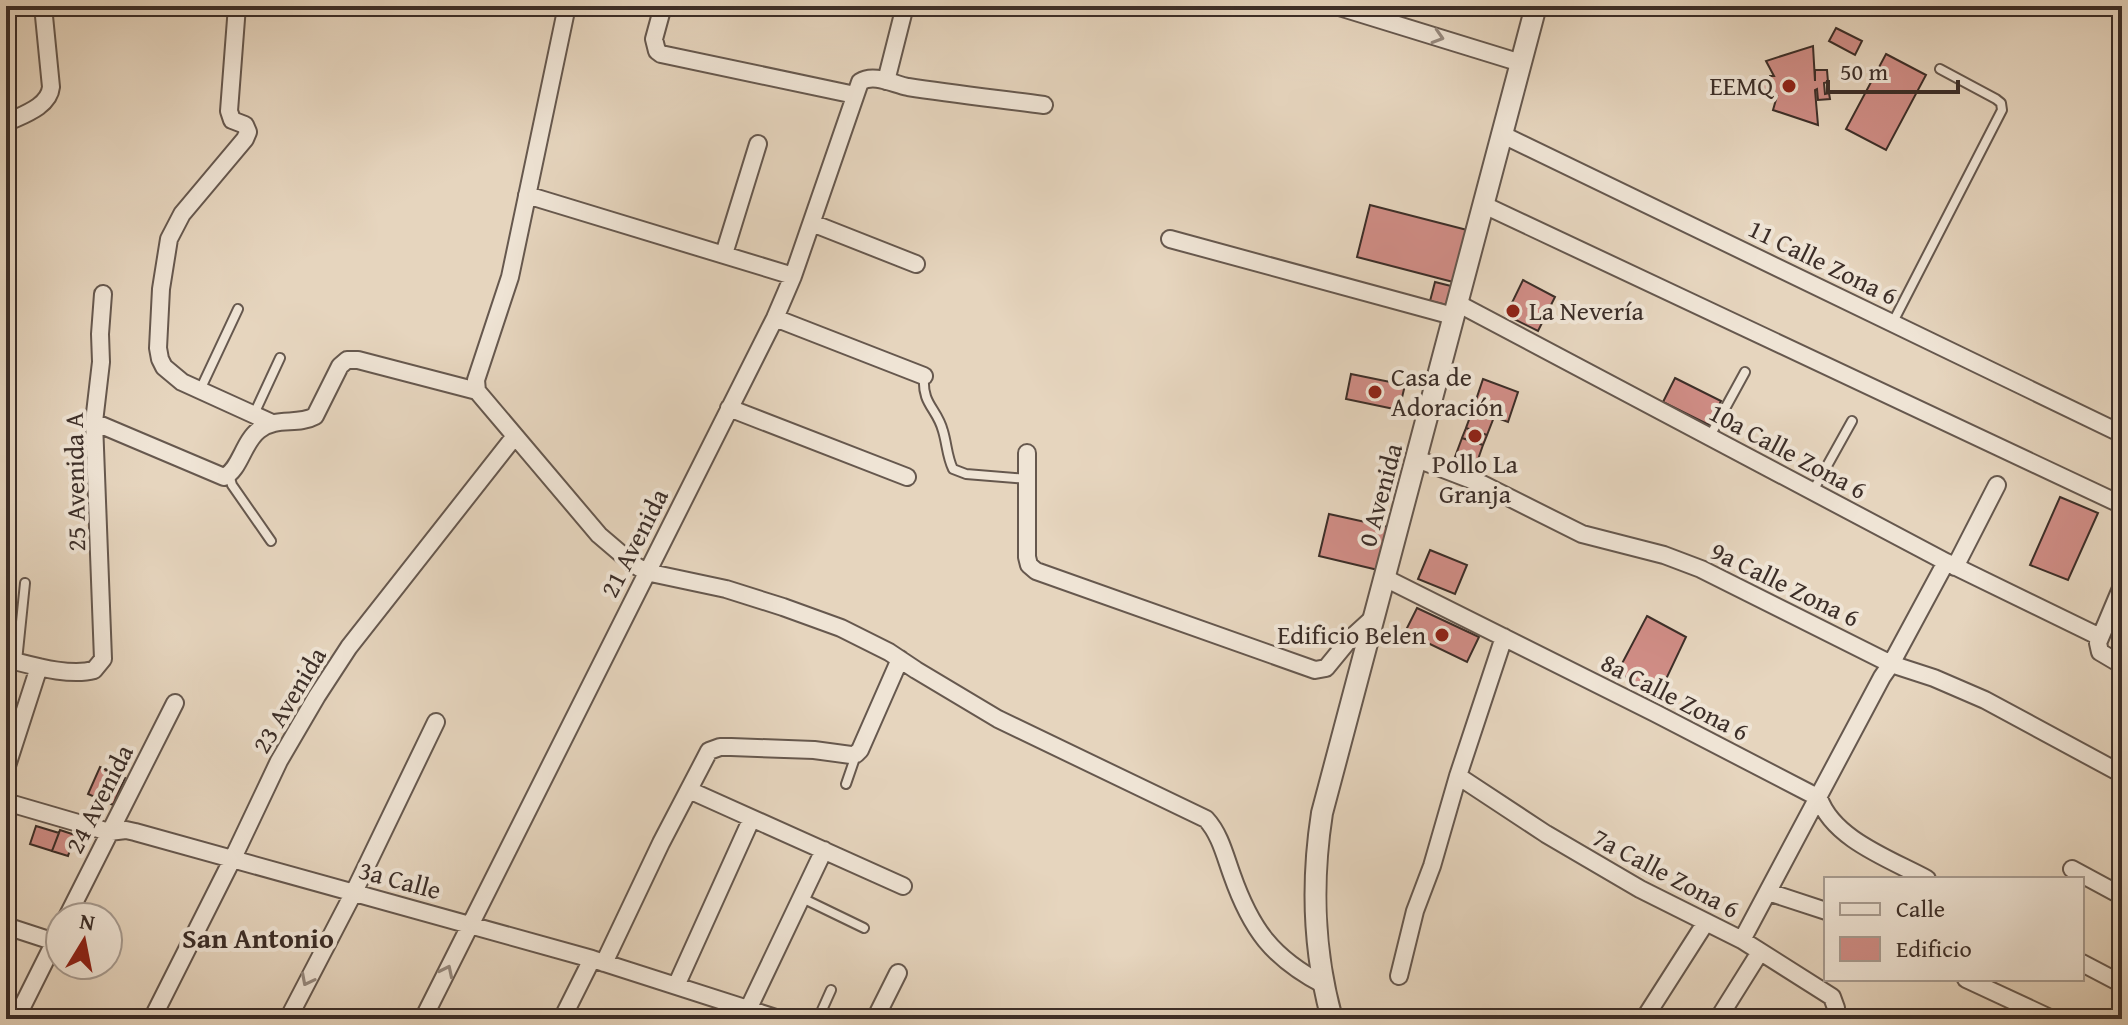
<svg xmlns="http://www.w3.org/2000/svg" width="2128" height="1025" viewBox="0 0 2128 1025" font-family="'Gentium Book Plus',serif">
<rect width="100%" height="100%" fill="#e6d5be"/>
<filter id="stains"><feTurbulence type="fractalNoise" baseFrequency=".0025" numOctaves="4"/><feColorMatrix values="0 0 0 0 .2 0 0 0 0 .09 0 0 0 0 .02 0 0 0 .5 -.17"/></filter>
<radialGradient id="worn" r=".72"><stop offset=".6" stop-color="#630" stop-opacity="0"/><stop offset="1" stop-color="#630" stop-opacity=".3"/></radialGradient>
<path fill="#d08d86" stroke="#3c2e28" stroke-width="2" d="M1836 28 1862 41 1855 55 1829 41Z
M1813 46 1815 81V70H1827L1828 82 1824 83 1825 94 1829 93 1830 99 1818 100 1817 89 1815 90 1818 125 1773 110 1777 96H1772L1771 90 1743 92 1742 83 1770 81V76H1774L1766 61Z
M1886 54 1926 75 1886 150 1846 129Z
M1370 205 1471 231 1457 283 1357 257Z
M1523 280 1555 297 1538 331 1506 315Z
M1435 282 1455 287 1451 306 1430 301Z
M1351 374 1405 385 1399 410 1346 399Z
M1675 378 1721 401 1709 425 1663 402Z
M1483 379 1518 392 1508 422 1473 409Z
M1473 409 1494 417 1487 435 1466 428Z
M1466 428 1487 435 1483 445 1462 438Z
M1462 438 1483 445 1476 465 1455 457Z
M2060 497 2098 513 2068 580 2030 565Z
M1329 514 1388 527 1378 570 1319 556Z
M1430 550 1467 565 1455 594 1418 579Z
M1417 608 1479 637 1467 662 1405 632Z
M1647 616 1686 637 1659 694 1617 673Z
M100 767 125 778 113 805 88 794Z
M36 826 59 833 52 851 30 844Z
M60 830 75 835 68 856 52 851Z"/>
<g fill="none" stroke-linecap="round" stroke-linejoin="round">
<defs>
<path id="service" d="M1893 322 2002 110 2001 103 1996 99 1940 69
M924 377C922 405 937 408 943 431 947 444 947 457 953 469L966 474 1027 479
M200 390 238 309
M254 414 280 358
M1710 436 1745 372
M229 475 232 485 271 541
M1813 491 1852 421
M17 661 25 583
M846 784 856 755
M802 898 864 928
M818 1019 831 990"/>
<path id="minor" d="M237 6 229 111 232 120 245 125 248 132 245 139 182 214 169 239 161 289 158 348 160 359 164 367 182 382 270 422
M663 6 654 39 657 51 661 54 855 95
M1336 6 1521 63
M886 81 905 6
M6 123C22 115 49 107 51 87L43 6
M1503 135 2122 434
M527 195 793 276
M1484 205 2122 505
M812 223 916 264
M1170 239 1453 316
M724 254 758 144
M1457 303 1946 562 2100 637
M775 318 924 376
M477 391 476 380 510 277 567 6
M729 408 907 477
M94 422 224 477C240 470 243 442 259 430 277 416 297 426 315 416L340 366 347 360H358L477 391 599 535 633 564 646 572 726 589 783 607 841 628 889 652 916 670 998 719 1206 819C1220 834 1225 856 1232 875 1251 929 1272 958 1324 985
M1027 453V557L1029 565 1036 571 1315 670 1326 668 1349 640 1372 619
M1417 459 1482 484 1582 534 1664 555 1701 569 1891 664 1934 678 1985 700 2122 774
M1955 567 1997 485
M1385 578 1655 713 1819 798C1833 839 1890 859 1927 879
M2122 586 2098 643 2100 652 2122 665
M6 659C31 665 69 677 94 670L103 659 94 422 101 362 100 334 103 294
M6 769 39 667
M1458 776 1546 834 1640 889 1742 940 1832 997 1836 1008 1830 1019
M689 790 903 886
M6 802 109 832 126 830 135 832 592 959 779 1019
M2072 869 2122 896
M1768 892 1826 911
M67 917 175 703
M6 926 55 942
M1742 940 1882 677 1891 664 1946 562
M604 963 661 843 709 751 720 747H731L814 750 851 755 856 754 860 750 900 659
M2082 963 2122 984
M1399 976 1415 911 1432 866 1458 776 1504 637
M1966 979 2052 1019
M676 986 751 820
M744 1018 824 850
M16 1019 60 931
M152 1019 233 858 279 761 317 696 349 647 515 436
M288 1019 354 892 436 722
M423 1019 775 318 793 276 860 82C874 73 893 84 908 87 953 94 999 99 1044 105
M562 1019 592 959
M875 1019 898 973
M1644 1019 1706 922
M1718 1019 1760 952"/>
<path id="tertiary" d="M1332 1019C1313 950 1311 884 1322 813L1536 6"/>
</defs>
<use href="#service" stroke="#66584e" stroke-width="12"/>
<use href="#minor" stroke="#66584e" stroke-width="20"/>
<use href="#tertiary" stroke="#66584e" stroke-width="24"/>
<use href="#service" stroke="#efe4d5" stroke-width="8"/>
<use href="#minor" stroke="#efe4d5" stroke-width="16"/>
<use href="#tertiary" stroke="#efe4d5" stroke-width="20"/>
</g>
<defs><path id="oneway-chevron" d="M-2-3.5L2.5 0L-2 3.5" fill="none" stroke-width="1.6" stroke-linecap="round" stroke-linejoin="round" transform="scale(2)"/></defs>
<g stroke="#96897e">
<use href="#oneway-chevron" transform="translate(1438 37) rotate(17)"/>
<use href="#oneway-chevron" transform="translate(447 971) rotate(-64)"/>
<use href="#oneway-chevron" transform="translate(307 980) rotate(117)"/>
</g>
<g fill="#8f2418" stroke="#efe4d5" stroke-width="3">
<circle cx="1789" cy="86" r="8"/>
<circle cx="1513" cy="311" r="8"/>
<circle cx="1375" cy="392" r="8"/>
<circle cx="1475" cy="436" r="8"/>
<circle cx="1442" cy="635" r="8"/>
</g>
<g text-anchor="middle" stroke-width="8" stroke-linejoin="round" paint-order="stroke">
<g font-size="26" fill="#3c2e28" stroke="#efe4d5" text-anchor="end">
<text x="1773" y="95">EEMQ</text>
<text x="1529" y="320" text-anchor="start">La Nevería</text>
<text x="1391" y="386" text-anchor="start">Casa de<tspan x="1391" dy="30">Adoración</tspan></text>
<text x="1475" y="473" text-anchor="middle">Pollo La<tspan x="1475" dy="30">Granja</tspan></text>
<text x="1426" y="644">Edificio Belen</text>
</g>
<g font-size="26" fill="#3c2e28" stroke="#efe4d5">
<text transform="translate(1823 262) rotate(26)" y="9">11 Calle Zona 6</text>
<text transform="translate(1788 451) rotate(28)" y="9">10a Calle Zona 6</text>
<text transform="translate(75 482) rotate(-91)" y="9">25 Avenida A</text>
<text transform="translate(1380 495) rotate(-75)" y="9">0 Avenida</text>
<text transform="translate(634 543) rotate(-63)" y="9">21 Avenida</text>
<text transform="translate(1785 584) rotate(26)" y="9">9a Calle Zona 6</text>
<text transform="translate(1675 697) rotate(27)" y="9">8a Calle Zona 6</text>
<text transform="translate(289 700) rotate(-59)" y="9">23 Avenida</text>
<text transform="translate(99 799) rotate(-63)" y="9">24 Avenida</text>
<text transform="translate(1666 873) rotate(28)" y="9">7a Calle Zona 6</text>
<text transform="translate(400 880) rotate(15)" y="9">3a Calle</text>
</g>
<g font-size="28" font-weight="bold" fill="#3c2e28" stroke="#efe4d5">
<text x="258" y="948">San Antonio</text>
</g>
</g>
<rect width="2128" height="1025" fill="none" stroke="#e6d5be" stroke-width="32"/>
<rect x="8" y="8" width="2112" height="1009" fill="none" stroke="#3c2e28" stroke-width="4"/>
<rect x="16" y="16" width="2096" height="993" fill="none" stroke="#3c2e28" stroke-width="2"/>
<rect x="1824" y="877" width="260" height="104" fill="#efe4d5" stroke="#a79b90" stroke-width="2"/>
<rect x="1840" y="903" width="40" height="12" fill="#efe4d5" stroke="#a79b90" stroke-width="2"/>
<text x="1896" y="917" font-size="24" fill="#3c2e28">Calle</text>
<rect x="1840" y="937" width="40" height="24" fill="#d08d86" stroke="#a79b90" stroke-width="2"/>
<text x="1896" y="957" font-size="24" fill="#3c2e28">Edificio</text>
<g transform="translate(84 941) rotate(10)"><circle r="38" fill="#efe4d5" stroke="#a79b90" stroke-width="2"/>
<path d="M0-6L14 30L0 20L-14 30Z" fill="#8f2418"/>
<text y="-12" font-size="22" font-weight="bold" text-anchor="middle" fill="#3c2e28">N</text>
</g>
<path d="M1828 80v12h130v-12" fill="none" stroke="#3c2e28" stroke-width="4"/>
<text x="1840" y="80" font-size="24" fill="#3c2e28" stroke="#efe4d5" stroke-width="6" paint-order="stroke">50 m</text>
<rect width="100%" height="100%" filter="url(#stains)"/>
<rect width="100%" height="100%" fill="url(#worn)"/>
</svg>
